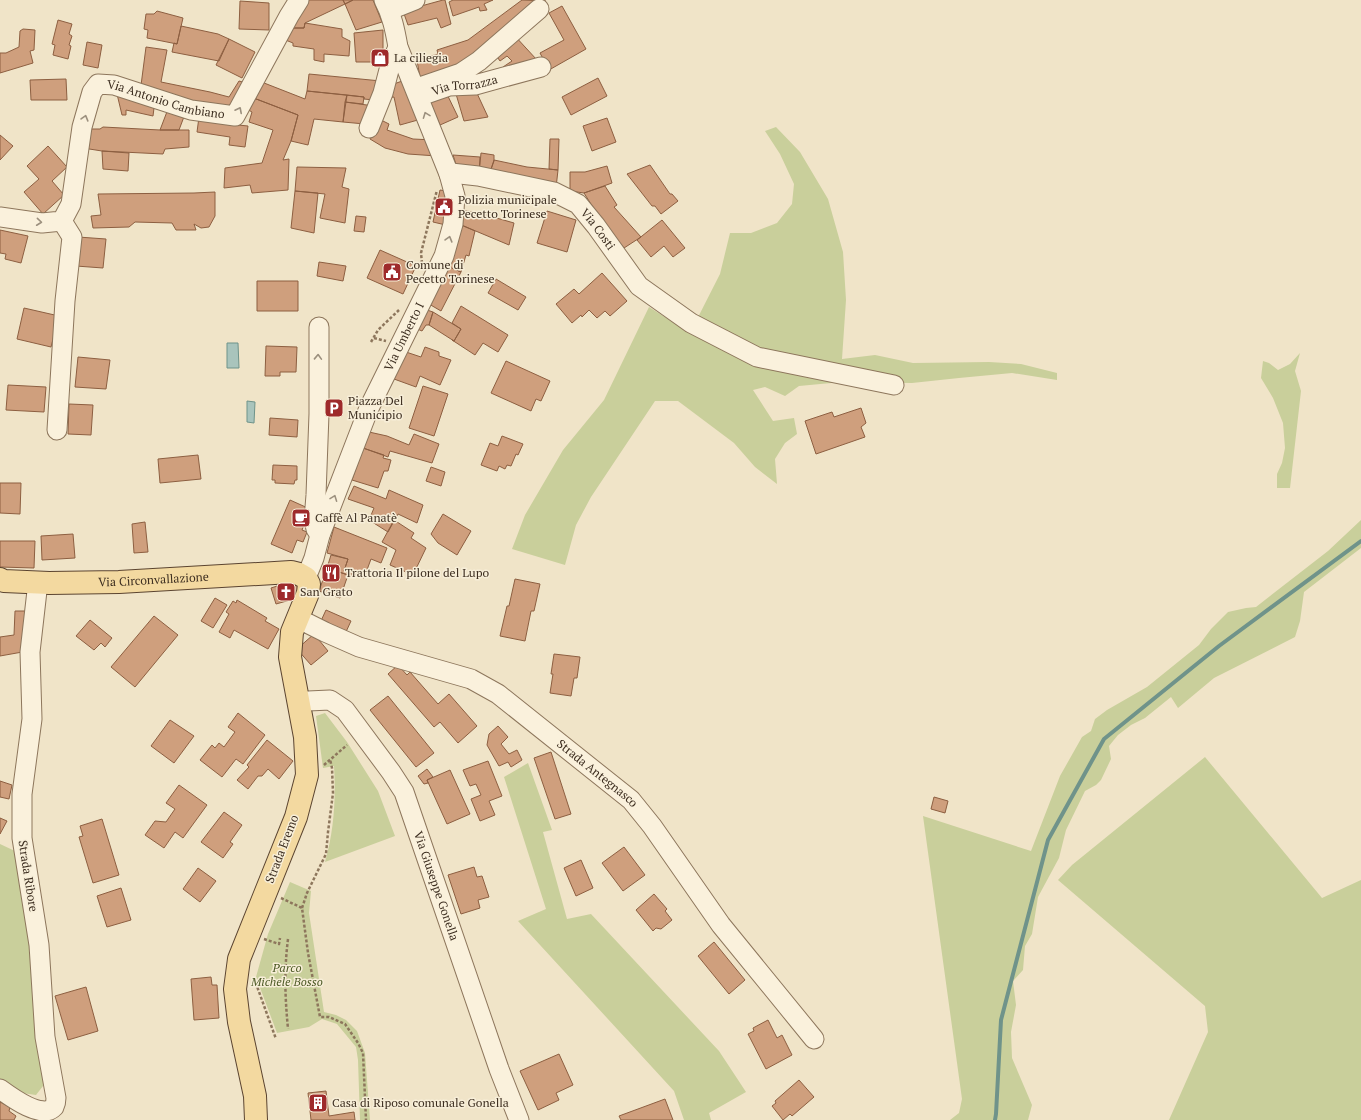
<svg xmlns="http://www.w3.org/2000/svg" width="1361" height="1120" viewBox="0 0 1361 1120" font-family="'PT Serif',serif">
<rect width="100%" height="100%" fill="#f0e4c8"/>
<path fill="#c9cf9b" d="M776 127 800 152 828 199 843 252 846 300 842 359 875 355 913 363 989 362 1021 364 1057 373V380L1012 373 959 378 912 383 842 382 799 386 785 396 765 387 753 390 773 421 794 418 797 434 785 443 775 459 777 484 755 467 734 443 678 401H655L591 497 576 525 565 565 512 549 525 515 563 450 604 400 649 307 690 333 720 274 730 233H751L777 223 792 204 794 184 780 154 765 131Z
M1300 353 1295 371 1301 391 1290 488H1277V474L1282 463 1285 448 1283 423 1273 398 1261 378 1263 361 1269 363 1278 370 1290 364Z
M1361 520V548L1304 592 1300 621 1295 637 1214 678 1178 708 1171 697 1145 718 1131 725 1118 735 1109 746 1111 759 1101 780 1096 785 1085 791 1066 830 1059 858 1038 897 1032 934 1025 946 1023 970 1013 981 1016 1005 1011 1032 1012 1058 1032 1105 1028 1120H950L959 1113 962 1099 923 816 1031 851 1060 776 1082 737 1091 731 1095 719 1107 710 1147 687 1199 645 1211 629 1228 612 1246 608 1256 607 1328 551Z
M325 713 347 742 378 791 395 836 325 862C334 831 336 798 334 766L323 768 316 716Z
M1205 757 1322 898 1361 880V1120H1169L1208 1032 1205 1006 1058 880 1072 865Z
M528 763 552 830 543 832 567 919 591 914 719 1051 746 1092 709 1113 711 1120H684L674 1091 518 921 546 909 504 777Z
M0 844 17 852 32 947 45 1071 43 1086 36 1095 22 1093 0 1080Z
M290 882 311 891 309 913 324 1012 336 1015 346 1020 357 1031 365 1053 370 1120H360L358 1060 356 1047 337 1024 322 1019 309 1027 277 1033 256 977 268 934Z"/>
<path fill="#a9c4bc" stroke="#6f938a" d="M227 343H238L239 368H227Z
M247 401 255 402 254 423 247 422Z"/>
<g fill="none" stroke-linecap="round" stroke-linejoin="round">
<path stroke="#6f938a" stroke-width="4" d="M995 1120 996 1114 1001 1020 1048 840 1104 739 1219 646 1361 541"/>
</g>
<path fill="#cf9f7d" stroke="#8d5f41" d="M306 0H343L345 4 305 23 304 28H292Z
M343 0H353L345 4Z
M353 0H373L382 22 356 30 345 4Z
M443 0H445L451 24 441 28 437 18 408 25 403 11Z
M453 0H493L484 4 487 10 480 11 479 7 453 16 449 2Z
M522 0 546 1 472 59 420 78 417 60 438 54 437 50 468 40Z
M240 1 269 3V30L239 29Z
M562 6 586 49 549 70 540 53 564 40 549 13Z
M157 11 183 18 177 44 147 38 148 30 144 29 146 14H154Z
M58 20 72 24 69 34 72 36 69 45 71 46 68 59 53 55 55 45 52 44Z
M305 23 342 29V37L350 41 349 56 324 54V62L314 60V49L293 46V43L283 39 292 28H304Z
M181 26 218 34 229 39 219 61 172 52 174 43 177 44Z
M23 29 35 30 34 50 30 51 33 63 0 73V53H6L19 47 20 31Z
M383 30V62H356L354 33Z
M514 35 537 60 509 74 503 67 512 61 507 56 500 61 493 51Z
M229 39 255 52 242 78 216 65Z
M87 42 102 45 98 68 83 65Z
M146 47 167 50 161 82 210 92 229 97 239 81 250 84 234 115 140 93Z
M309 74 381 81 374 100 364 99V97L307 91Z
M598 78 607 96 571 115 562 97Z
M66 79 67 100H31L30 80Z
M405 80 425 118 400 125 394 97 387 98 391 85Z
M259 81 305 99 307 91 347 95 343 122 314 119 308 145 291 141 298 115 251 97Z
M475 89 488 117 464 121 456 94Z
M445 90 458 117 440 125 428 98Z
M117 94 154 108 153 116 126 110V115H122Z
M347 95 364 97 363 104 345 102Z
M251 97 298 115 291 141 283 160 289 159 288 190 252 193 250 185 224 188 225 168 262 163 273 130 249 122 252 112 245 108Z
M345 102 374 106 365 124 343 122Z
M168 109 185 114 179 130H160Z
M199 117 237 122 238 125 248 126 245 147 229 145 230 137 197 132Z
M607 118 616 142 592 151 583 126Z
M379 119 389 124 387 130 413 139 434 140 437 156 408 154 385 148 370 139Z
M103 127 160 130H189V147L165 149 163 154 102 151 83 148 87 129H100Z
M0 135 13 146 0 160Z
M550 139H559L558 170 549 169Z
M48 146 67 167 52 181 64 195 43 214 24 192 39 179 27 166Z
M102 151 129 153 128 171 103 169Z
M481 153 494 155V161L489 175 479 174Z
M453 155 480 157 479 174 458 171Z
M494 160 527 167 558 170 556 188 489 175Z
M650 165 670 194H672L678 201 661 214 655 206H652L627 174Z
M607 166 612 183 584 193 570 191V172H585Z
M297 167 346 168 342 187 349 189 345 223 320 218 325 194 295 191Z
M605 186 617 205 614 207 641 237 624 248 601 220 584 193Z
M440 190 452 192 450 226 433 222Z
M295 191 318 193 314 233 291 228Z
M215 192V216L209 227 201 228 194 224 196 230H176L172 223 135 222 129 227 93 228 91 216 101 215 98 194 194 193Z
M460 210 479 213 514 223 509 245 459 224Z
M547 211 576 220 567 252 537 243Z
M356 216 366 217 364 232 354 231Z
M662 220 685 248 673 257 664 246 651 257 637 240Z
M459 224 475 231 469 256 466 255 461 272 447 266Z
M0 230 28 236 21 263 5 259 6 254 0 253Z
M78 237 106 239 103 268 76 266Z
M380 250 416 266 403 294 367 278Z
M319 262 346 266 343 281 317 276Z
M447 266 461 272 441 311 429 304Z
M602 273 627 301 610 316 605 311 597 318 589 310 582 317 581 315 572 323 556 304 574 289 579 294Z
M496 279 526 297 518 310 488 293Z
M257 281H298V311H257Z
M461 306 508 335 498 352 483 343 475 355 452 340 454 341 461 329 452 323Z
M24 308 59 316 51 347 17 339Z
M424 309 433 312 429 325H426L422 331 415 328Z
M433 312 461 329 454 341 429 325Z
M266 346 297 347 296 372H280V376H265Z
M425 347 439 352V356L451 360 440 385 420 376 416 387 394 379 406 352 421 357Z
M78 357 110 360 106 389 75 387Z
M506 361 550 381 541 401 536 399 531 411 491 393Z
M8 385 46 387 44 412 6 410Z
M423 386 448 394 434 436 409 428Z
M69 404 93 405 91 435 68 434Z
M861 408 866 423 861 427 865 437 816 454 805 421 832 412 834 417Z
M270 418 298 420 297 437 269 435Z
M369 432 387 436 409 445 414 434 439 444 432 463 390 451 388 457 363 448Z
M502 436 523 444 518 455 516 454 511 466 507 465 505 469 499 466 497 471 481 465 490 443 498 446Z
M363 448 384 455 383 458 391 460 388 471H384L378 488 352 480Z
M198 455 201 479 160 483 158 459Z
M273 465 297 466V480H295L294 484 275 483V480H272Z
M431 467 445 472 441 486 426 481Z
M0 483H21L20 514 0 513Z
M354 486 386 499 389 490 423 505 417 523 398 514 388 532 369 520 374 508 348 499Z
M290 500 310 509 302 530 307 532 303 542 297 540 292 553 271 544Z
M443 514 471 531 457 555 438 543 431 534Z
M394 520 414 533 411 538 426 548 413 575 390 565 396 550 382 542Z
M145 522 148 552 134 553 132 524Z
M334 527 387 548 381 563 371 559 364 578 344 571 348 559 327 553Z
M73 534 75 558 42 560 41 536Z
M0 541H35L34 568 0 567Z
M331 555 348 559 344 571 352 574 351 576 327 568Z
M327 568 348 575 340 598 319 591Z
M515 579 540 584 534 611H531L525 641 500 636 507 606H509Z
M296 580 301 597 276 604 271 588Z
M215 598 227 605 213 628 201 621Z
M237 600 267 618 265 621 279 629 268 649 234 630 230 638 219 632 229 614 226 612 233 601 236 603Z
M326 610 351 621 345 634 320 623Z
M15 611H30L28 651 0 656V637L14 635Z
M154 616 178 635 135 687 111 667Z
M90 620 112 638 105 647 101 643 94 650 76 636Z
M314 634 328 651 311 665 297 649Z
M554 654 580 657 577 678H574L571 696 550 693 553 674H551Z
M398 665 407 675 410 672 438 704 449 694 477 726 458 743 440 722 434 727 388 674Z
M388 696 434 753 416 767 370 710Z
M238 713 265 735 243 764 236 759 222 777 200 760 212 745 215 748 219 743 224 747 235 732 228 727Z
M170 720 194 736 174 763 151 746Z
M498 726 508 737 501 744 509 754 517 750 522 760 511 767 508 762 499 766 487 745 489 734Z
M267 740 293 761 279 779 268 769 262 776H258L248 789 237 780 249 767 247 765Z
M551 752 571 814 555 819 534 758Z
M488 761 502 796 489 801 495 815 480 821 471 799 481 795 476 784 470 786 463 770Z
M427 769 433 777 427 780 428 783 424 784 418 776Z
M450 770 470 814 447 824 427 780Z
M0 781 12 785 9 799 0 797Z
M179 785 207 805 183 838 175 832 164 848 145 835 155 821 166 822 175 809 166 803Z
M934 797 948 801 945 813 931 809Z
M224 812 242 825 230 842 233 844 223 858 201 842Z
M0 818 7 821 0 834Z
M102 819 119 875 93 883 79 837 83 836 80 826Z
M624 847 645 875 623 891 602 863Z
M581 860 593 888 576 896 564 868Z
M474 867 477 877 482 876 489 897 478 900 480 908 461 914 448 875Z
M198 868 216 881 200 902 183 889Z
M121 888 131 920 107 927 97 896Z
M654 894 667 909 665 911 672 920 661 929 656 928 653 931 636 910Z
M714 942 745 980 729 994 698 956Z
M211 977 212 985H217L219 1018 194 1020 191 979Z
M86 987 98 1031 68 1040 55 996Z
M768 1020 777 1038 782 1035 792 1055 766 1069 748 1034 754 1031 753 1028Z
M559 1054 573 1085 556 1093 559 1100 538 1110 520 1071Z
M799 1080 814 1097 792 1116 790 1114 783 1120 772 1106 776 1103 775 1101Z
M326 1091 329 1116 354 1112 355 1120H311L308 1093Z
M665 1099 673 1120H621L619 1116Z
M0 1102 10 1107 9 1111 16 1116 14 1120H0Z"/>
<g fill="none" stroke-linecap="round" stroke-linejoin="round">
<defs>
<g id="minor">
<path id="s1" d="M539 9 479 61 461 73 420 87 417 92 423 95 449 86 475 85 541 67"/>
<path d="M390 10 415 0"/>
<path d="M369 128 383 93 390 66 398 47"/>
<path id="s2" d="M449 174 451 173 478 176 554 192 578 204 596 226 639 286 691 323 757 357 894 385"/>
<path id="s3" d="M0 217 42 223 62 221 71 204 82 127 92 92 98 84 114 85 191 110 235 116 289 16 299 0"/>
<path d="M319 327V414L316 495 314 520 316 529 320 535"/>
<path d="M57 430 65 301 72 237 62 221"/>
<path id="s4" d="M306 578 314 558 320 535 369 408 444 256 453 224 455 196 449 174 398 47C395 30 392 15 384 0"/>
<path id="s5" d="M297 618 325 632 359 647 471 679 498 694 631 800 652 826 721 925 814 1039"/>
<path id="s6" d="M300 704 308 701 330 700 345 710 391 772 404 792 499 1069 519 1120"/>
<path d="M0 1089C11 1097 42 1120 54 1107 55 1105 56 1100 56 1098L45 1037 39 945 22 838V794L32 719 30 652 38 582"/>
</g>
<g id="major">
<path id="s7" d="M0 579 4 581 49 583 119 582 291 572 299 574 306 578 309 584 308 593 292 632 290 657 305 737 307 775 296 817 239 959 235 989 239 1022 255 1096 256 1120"/>
</g>
</defs>
<use href="#minor" stroke="#8d765c" stroke-width="21"/>
<use href="#major" stroke="#5b4430" stroke-width="24"/>
<path stroke="#8d765c" stroke-width="2.5" stroke-dasharray="3 2" stroke-linecap="butt" d="M422 263 421 253 437 190
M374 338 386 341
M371 342 378 330 399 310
M324 765 347 745
M281 898 302 908 308 953 320 1017H329L345 1024 358 1043 363 1053 366 1120
M302 908 307 893 326 854 328 832 333 793 332 768 330 759
M264 939 279 944 280 938
M288 939C284 971 285 997 288 1029
M254 978 276 1039"/>
<use href="#minor" stroke="#faf1dc" stroke-width="19"/>
<use href="#major" stroke="#f3d9a0" stroke-width="22"/>
</g>
<defs><path id="oneway-chevron" d="M-2-3.5L2.5 0L-2 3.5" fill="none" stroke-width="1.6" stroke-linecap="round" stroke-linejoin="round"/></defs>
<g stroke="#9c907e">
<use href="#oneway-chevron" transform="translate(239 110) rotate(-63)"/>
<use href="#oneway-chevron" transform="translate(426 115) rotate(-111)"/>
<use href="#oneway-chevron" transform="translate(85 118) rotate(-74)"/>
<use href="#oneway-chevron" transform="translate(39 222) rotate(6)"/>
<use href="#oneway-chevron" transform="translate(449 239) rotate(-74)"/>
<use href="#oneway-chevron" transform="translate(318 357) rotate(-88)"/>
<use href="#oneway-chevron" transform="translate(334 498) rotate(-69)"/>
</g>
<defs>
<symbol id="shop-square" viewBox="-11 -11 22 22"><rect x="-9" y="-9" width="18" height="18" rx="4" fill="#9e2a2b" stroke="#f7eed8"/><path d="M-5-2.5h2.3a2.7 3.5 0 0 1 5.4 0H5L5.5 6h-11ZM-1.5-2.5h3a1.5 2.3 0 0 0-3 0Z" fill="#fff"/></symbol>
<symbol id="civic-square" viewBox="-11 -11 22 22"><rect x="-9" y="-9" width="18" height="18" rx="4" fill="#9e2a2b" stroke="#f7eed8"/><path d="M-.6-6.5H3V-4.5H.6V-3L4-1V1h2V6H-6V1h2V-1L-.6-3ZM-1.2 2.5V6h2.4V2.5Z" fill="#fff"/></symbol>
<symbol id="parking-square" viewBox="-11 -11 22 22"><rect x="-9" y="-9" width="18" height="18" rx="4" fill="#9e2a2b" stroke="#f7eed8"/><path d="M-3.5-5.5H1a3.5 3.5 0 0 1 0 7H-1V5.5H-3.5ZM-1-3.4V-.6H.8a1.4 1.4 0 0 0 0-2.8Z" fill="#fff"/></symbol>
<symbol id="cafe-square" viewBox="-11 -11 22 22"><rect x="-9" y="-9" width="18" height="18" rx="4" fill="#9e2a2b" stroke="#f7eed8"/><path d="M-5.5-4.5H6V0H3Q3 3.5 0 3.5H-2.5Q-5.5 3.5-5.5 0ZM3-3.2v2h1.7v-2ZM-6 4.5H4V6H-6Z" fill="#fff"/></symbol>
<symbol id="restaurant-square" viewBox="-11 -11 22 22"><rect x="-9" y="-9" width="18" height="18" rx="4" fill="#9e2a2b" stroke="#f7eed8"/><path d="M-5-6h1v4h1v-4h1v4h1v-4h1v5L-1.5 .5V6h-2V.5L-5-1ZM5-6V6H3V1.5H1.5Q1.5-4 5-6Z" fill="#fff"/></symbol>
<symbol id="church-square" viewBox="-11 -11 22 22"><rect x="-9" y="-9" width="18" height="18" rx="4" fill="#9e2a2b" stroke="#f7eed8"/><path d="M-1.2-6h2.4v3.5h3.3v2.4h-3.3V6h-2.4V-.1h-3.3v-2.4h3.3Z" fill="#fff"/></symbol>
<symbol id="building-square" viewBox="-11 -11 22 22"><rect x="-9" y="-9" width="18" height="18" rx="4" fill="#9e2a2b" stroke="#f7eed8"/><path d="M-4-6H4V6H1V3H-1V6H-4ZM-2.5-4.3h1.7v1.8h-1.7ZM.8-4.3h1.7v1.8H.8ZM-2.5-1h1.7V.8h-1.7ZM.8-1h1.7V.8H.8Z" fill="#fff"/></symbol>
</defs>
<g fill-rule="evenodd">
<use href="#shop-square" x="369" y="47" width="22" height="22"/>
<use href="#civic-square" x="433" y="196" width="22" height="22"/>
<use href="#civic-square" x="381" y="261" width="22" height="22"/>
<use href="#parking-square" x="323" y="397" width="22" height="22"/>
<use href="#cafe-square" x="290" y="507" width="22" height="22"/>
<use href="#restaurant-square" x="320" y="562" width="22" height="22"/>
<use href="#church-square" x="275" y="581" width="22" height="22"/>
<use href="#building-square" x="307" y="1092" width="22" height="22"/>
</g>
<g text-anchor="middle" stroke-width="3" stroke-linejoin="round" paint-order="stroke">
<g font-size="12" fill="#3d2e20" stroke="#f7eed8" text-anchor="start">
<text x="394" y="62">La ciliegia</text>
<text x="458" y="204">Polizia municipale<tspan x="458" dy="14">Pecetto Torinese</tspan></text>
<text x="406" y="269">Comune di<tspan x="406" dy="14">Pecetto Torinese</tspan></text>
<text x="348" y="405">Piazza Del<tspan x="348" dy="14">Municipio</tspan></text>
<text x="315" y="522">Caffè Al Panatè</text>
<text x="345" y="577">Trattoria Il pilone del Lupo</text>
<text x="300" y="596">San Grato</text>
<text x="332" y="1107">Casa di Riposo comunale Gonella</text>
</g>
<g font-size="12" fill="#3d2e20" stroke="#f7eed8">
<text dy="4" stroke="none"><textPath href="#s1" startOffset="200">Via Torrazza</textPath></text>
<text dy="4" stroke="none"><textPath href="#s3" startOffset="276">Via Antonio Cambiano</textPath></text>
<text dy="4" stroke="none"><textPath href="#s2" startOffset="166">Via Costi</textPath></text>
<text dy="4" stroke="none"><textPath href="#s4" startOffset="261">Via Umberto I</textPath></text>
<text dy="4" stroke="none"><textPath href="#s7" startOffset="154">Via Circonvallazione</textPath></text>
<text dy="4" stroke="none"><textPath href="#s5" startOffset="343">Strada Antegnasco</textPath></text>
<text transform="translate(282 849) rotate(-69)" y="4">Strada Eremo</text>
<text transform="translate(28 876) rotate(81)" y="4">Strada Ribore</text>
<text dy="4" stroke="none"><textPath href="#s6" startOffset="249">Via Giuseppe Gonella</textPath></text>
</g>
<g font-size="12" font-style="italic" fill="#4d5a26" stroke="#f7eed8">
<text x="287" y="972">Parco<tspan x="287" dy="14">Michele Bosso</tspan></text>
</g>
</g>
</svg>
